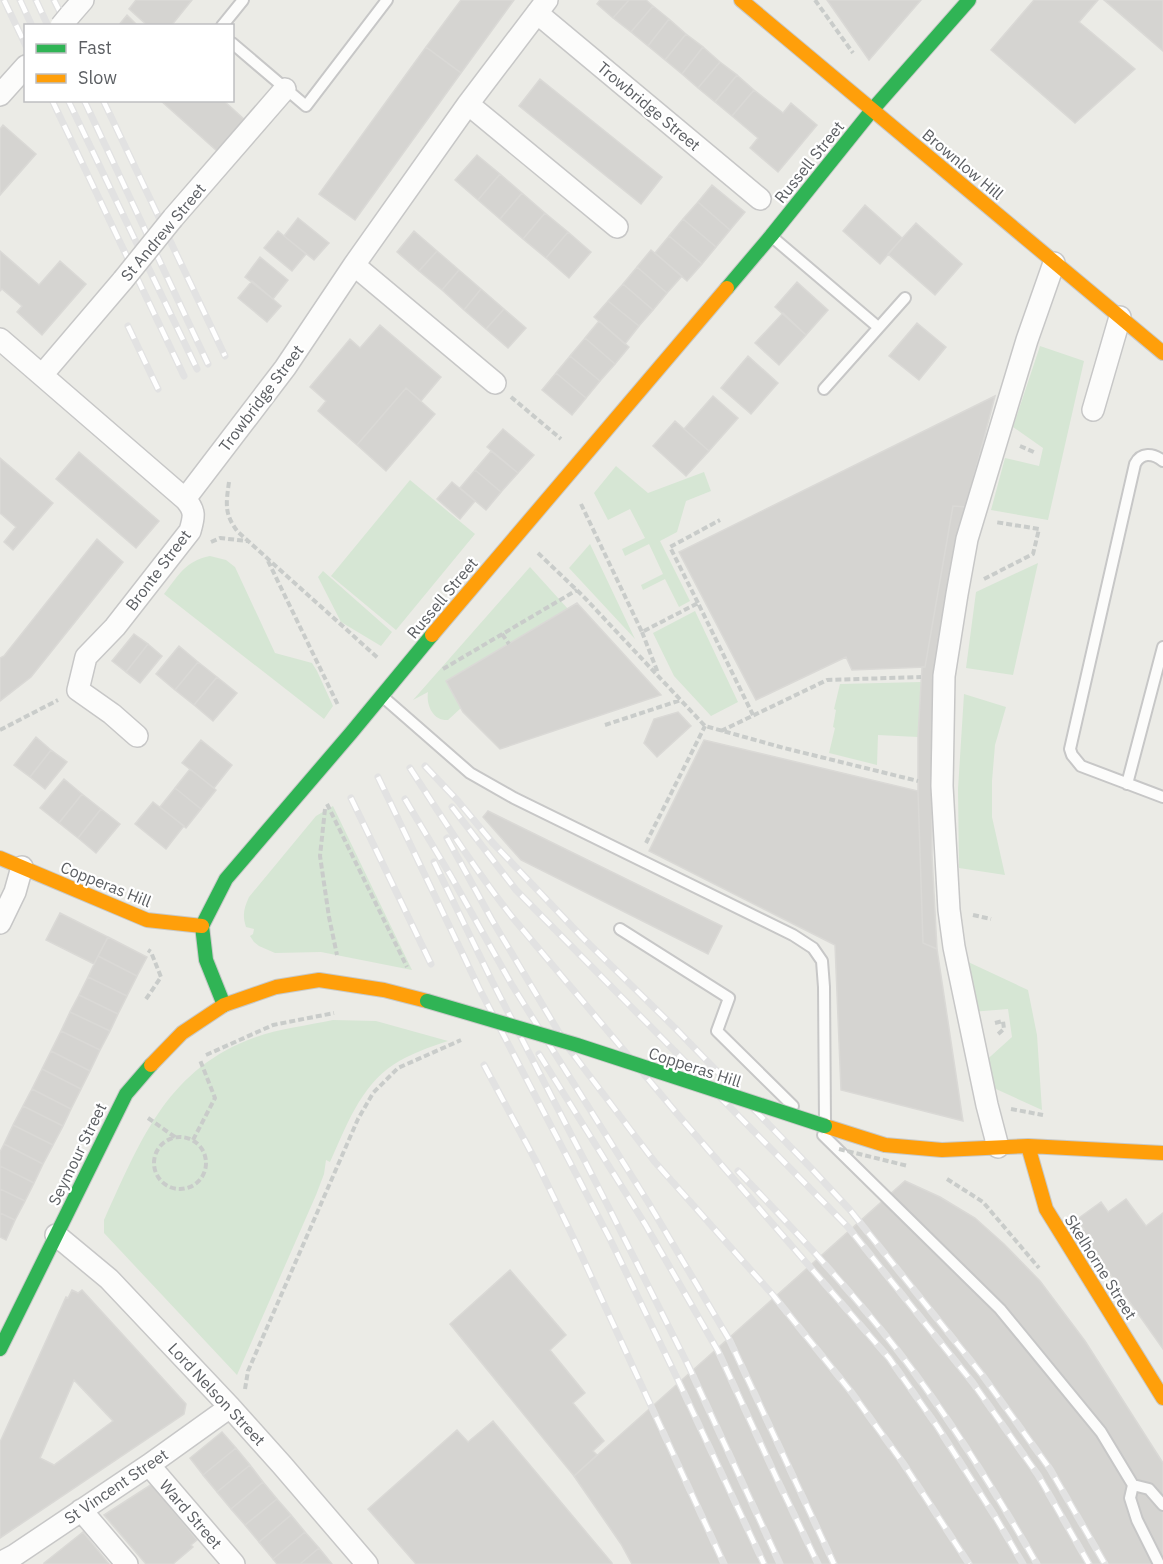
<svg xmlns="http://www.w3.org/2000/svg" width="1163" height="1564" viewBox="0 0 1163 1564" font-family="'IBM Plex Sans',sans-serif">
<rect width="100%" height="100%" fill="#ebebe6"/>
<path fill="#d6e6d4" d="M1040 346 1084 361 1048 520 991 510 1005 458 1039 466 1043 448 1013 427Z
M616 466 648 493 704 472 711 491 686 501 677 532 660 541 690 601 679 607 665 579 643 590 641 585 663 574 649 544 625 556 622 549 645 538 630 509 608 520 594 493Z
M410 480 475 534 396 630 331 576Z
M590 544 635 639 569 568Z
M210 556 226 560 235 567 275 653 312 663 317 671 333 706 324 719 164 594C179 575 185 561 210 556Z
M1038 563 1013 675 966 668 976 592Z
M530 567 568 609 446 681 461 708 448 720C433 721 426 705 428 692L413 700Z
M323 571 392 632 381 646 341 622 318 577Z
M695 611 738 702 711 716 674 676 653 633Z
M921 682 918 737 878 735 877 765 829 753 835 728 833 727 836 710 834 709 840 684Z
M964 694 1006 707 995 745 992 781V817L1005 875 959 868 958 789Z
M333 806 412 970 321 952 275 953 259 946 254 942 250 936 253 934 254 929 246 927C242 915 244 908 249 897L316 816Z
M966 961 1028 990 1037 1035 1042 1110 985 1084 981 1065 1012 1037 1008 1009 971 1012Z
M333 1020 376 1021 448 1041C430 1047 409 1054 393 1065 360 1087 346 1127 330 1162L326 1160 324 1174 316 1195 237 1375 104 1233V1220C139 1144 165 1073 248 1040 275 1029 305 1026 333 1020Z"/>
<path fill="#d5d4d1" stroke="#dad9d6" stroke-width="1.5" fill-rule="evenodd" d="M136 0H192L171 26H148L129 9Z
M461 0H514L461 73 426 47Z
M600 0H629L613 18 597 4Z
M629 0H646L653 6 631 32 613 18Z
M827 0H921L869 60Z
M1034 0H1098L1079 22 1135 69 1075 123 991 50Z
M1104 0H1163V51Z
M653 6 669 19 648 46 631 32Z
M127 15 138 26H118Z
M669 19 686 34 665 60 648 46Z
M686 34 703 47 682 74 665 60Z
M426 47 461 73 355 220 319 194Z
M703 47 720 62 698 88 682 74Z
M720 62 737 75 715 102 698 88Z
M737 75 754 90 732 116 715 102Z
M540 79 662 177 641 204 519 106Z
M754 90 783 113 791 103 817 125 778 172 750 148 758 138 732 116Z
M160 100H223L245 120 217 151Z
M3 125 36 154 0 195V129Z
M477 155 500 174 478 200 455 180Z
M500 174 522 193 500 219 478 200Z
M712 185 745 212 730 230 698 202Z
M522 193 545 213 523 239 500 219Z
M698 202 730 230 716 247 683 219Z
M865 205 902 238 880 264 843 231Z
M545 213 568 232 546 258 523 239Z
M298 218 329 243 314 260 284 236Z
M683 219 716 247 702 264 669 236Z
M916 223 962 264 935 295 888 254Z
M278 231 306 254 292 271 264 248Z
M414 231 437 251 419 271 397 252Z
M568 232 591 252 569 278 546 258Z
M669 236 702 264 687 281 655 253Z
M651 250 682 276 667 293 637 267Z
M0 251 39 285 60 261 86 284 42 335 17 312 22 306 2 289 0 291Z
M437 251 459 270 442 290 419 271Z
M260 257 288 280 273 299 245 277Z
M637 267 667 293 653 310 623 284Z
M459 270 481 289 464 310 442 290Z
M252 281 281 306 267 322 238 298Z
M797 282 828 310 806 335 775 307Z
M623 284 653 310 639 326 608 301Z
M481 289 504 309 486 329 464 310Z
M608 301 639 326 625 344 594 317Z
M504 309 526 328 508 348 486 329Z
M783 313 806 335 779 365 755 343Z
M599 321 629 347 615 364 585 338Z
M917 323 946 347 919 380 889 356Z
M380 325 441 377 421 401 406 388 357 445 318 411 326 401 310 387 350 339 360 348Z
M585 338 615 364 600 381 570 356Z
M570 356 600 381 586 398 556 373Z
M748 356 778 383 751 414 721 388Z
M556 373 586 398 572 415 542 390Z
M406 388 435 414 386 471 357 445Z
M713 396 738 418 709 451 684 429Z
M995 396 966 507 953 506 925 667 852 670 846 657 756 700 679 552Z
M675 421 709 451 686 476 653 446Z
M503 429 534 455 518 473 487 447Z
M491 451 518 473 501 492 475 470Z
M79 452 159 521 136 548 56 479Z
M0 458 53 503 13 550 4 542 16 527 0 513Z
M475 470 501 492 486 510 460 488Z
M452 482 475 501 460 519 437 499Z
M953 506 966 507 932 773V855L937 949 923 943 918 791V737L922 667H925Z
M97 539 123 562 31 677 0 701V658L4 656Z
M577 603 661 695 500 749 463 712 446 681Z
M134 634 148 644 126 672 112 661Z
M148 644 162 656 140 683 126 672Z
M179 646 198 662 175 690 156 674Z
M198 662 217 677 194 705 175 690Z
M217 677 237 693 213 721 194 705Z
M678 712 691 726 657 757 644 743 654 719Z
M36 737 51 750 30 777 14 765Z
M201 740 232 765 214 788 182 763Z
M704 740 918 791 923 943 937 949 963 1121 841 1090 835 945 649 851Z
M51 750 67 762 45 789 30 777Z
M190 769 216 790 201 809 175 788Z
M64 779 82 794 59 823 40 808Z
M175 788 201 809 186 828 160 807Z
M82 794 101 809 78 838 59 823Z
M153 802 184 826 166 849 135 824Z
M101 809 120 824 96 853 78 838Z
M488 811 722 926 708 954 521 860 483 817Z
M60 913 108 937 94 964 46 940Z
M108 937 147 957 137 976 98 956Z
M98 956 137 976 127 996 88 977Z
M88 977 127 996 118 1014 79 995Z
M79 995 118 1014 110 1031 70 1012Z
M70 1012 110 1031 100 1050 61 1031Z
M61 1031 100 1050 90 1071 51 1051Z
M51 1051 90 1071 81 1089 42 1069Z
M42 1069 81 1089 71 1109 32 1089Z
M32 1089 71 1109 63 1126 23 1106Z
M23 1106 63 1126 53 1145 13 1125Z
M13 1125 53 1145 43 1164 4 1144Z
M4 1144 43 1164 34 1183 0 1166V1152Z
M0 1166 34 1183 25 1201 0 1189Z
M905 1181 940 1197 975 1218 1004 1244 1040 1281 1085 1341 1163 1463V1564H632L621 1544 574 1476Z
M0 1189 25 1201 15 1220 0 1213Z
M1126 1199 1146 1226 1163 1213V1349L1110 1274 1078 1233 1084 1229 1076 1220 1101 1202 1108 1212Z
M0 1213 15 1220 6 1240 0 1237Z
M510 1270 566 1335 550 1350 585 1393 573 1403 604 1441 593 1451 597 1455 574 1476 450 1324Z
M72 1290 78 1293 82 1290 186 1404 184 1414 0 1538V1442L66 1297 68 1298ZM74 1380 113 1421 54 1465 40 1458Z
M493 1421 612 1563V1564H416L368 1509 457 1430 468 1442Z
M222 1432 236 1448 203 1475 190 1458Z
M236 1448 250 1465 217 1492 203 1475Z
M250 1465 263 1482 231 1509 217 1492Z
M263 1482 277 1499 245 1525 231 1509Z
M152 1484 197 1540 191 1545 193 1547 173 1564H146L104 1515Z
M277 1499 291 1515 259 1542 245 1525Z
M291 1515 305 1532 273 1559 259 1542Z
M83 1532 109 1564H44V1563Z
M305 1532 319 1548 300 1564H277L273 1559Z
M319 1548 332 1564H300Z"/>
<g fill="none" stroke-linecap="round" stroke-linejoin="round">
<defs>
<path id="lane" d="M222 26 243 0
M232 43 306 106 387 0
M771 236 878 327
M824 389 905 298
M1163 461C1153 453 1141 452 1135 464L1070 749 1072 755 1081 766 1163 797
M383 697 470 773 514 798 793 935 813 948 822 961 824 987 825 1122
M1127 784 1163 647
M620 929 729 998 717 1031 793 1106
M823 1135 1000 1309 1101 1432 1133 1485 1130 1498 1137 1520 1159 1564
M1133 1485 1149 1489 1163 1505"/>
<path id="street" d="M537 13 760 199
M70 15 83 0
M0 95 26 66
M468 104 617 227
M173 218 285 89
M354 265 495 383
M0 339 185 499C196 511 194 517 190 531L115 627 86 657 78 690 112 714 137 736
M42 375 123 280
M1093 410 1120 317
M185 499 285 368 354 265 468 104 547 0
M0 923 15 892 22 867
M998 1147 987 1105 954 947 949 910 942 786 944 676 957 594 967 539 1027 340 1054 263
M56 1235 109 1279 230 1407 282 1465 367 1564
M149 1465 234 1564
M81 1510 127 1564
M0 1563 15 1555 149 1465 230 1407"/>
<path id="fast" d="M727 288 771 236 873 109 969 0
M224 1005 206 960 202 926 226 879 351 733 432 635
M0 1349 126 1094 151 1065"/>
<path id="slow" d="M741 0 1163 353
M432 635 727 288
M0 858 147 920 202 926
M151 1065 182 1033 224 1005 276 987 319 980 384 990 427 1001
M825 1126 885 1145 942 1150 1028 1146 1163 1153
M1028 1146 1046 1209 1163 1398"/>
</defs>
<use href="#lane" stroke="#c7c7c7" stroke-width="14"/>
<use href="#street" stroke="#c7c7c7" stroke-width="24"/>
<use href="#fast" stroke="#c8c9c8" stroke-width="16"/>
<use href="#slow" stroke="#c8c9c8" stroke-width="16"/>
<path stroke="#c9ccca" stroke-width="4" stroke-dasharray="6 3" stroke-linecap="butt" d="M815 0 853 53
M511 397 561 439
M1020 446 1036 453
M229 482C226 504 224 514 238 532L378 658
M581 504 642 632 698 603 753 715
M211 542 220 538 247 541
M538 553 583 596 705 726 784 748 918 781
M268 561 338 705
M984 579 1033 554 1039 529 995 522
M698 603 670 547 720 520
M642 632 658 673
M502 634 509 644
M443 669 577 590
M605 725 681 700
M0 730 58 700
M721 731 827 680 921 677
M327 804 407 967
M325 809 320 856 329 917 337 955
M646 843 705 726
M973 915 991 919
M146 999 161 977 151 952 148 950
M995 1023 1003 1021 1004 1029 997 1035
M206 1055 273 1025 334 1013
M1011 1109 1043 1115
M148 1118 175 1137
M154 1163a26 26 0 1 1 52 0a26 26 0 1 1-52 0Z
M193 1140 215 1098 200 1060
M947 1179 983 1202 1039 1268
M245 1389 248 1371 358 1119 373 1093 398 1068 461 1040"/>
<use href="#lane" stroke="#fcfcfb" stroke-width="10"/>
<use href="#street" stroke="#fcfcfb" stroke-width="21"/>
<use href="#fast" stroke="#30b455" stroke-width="14"/>
<use href="#slow" stroke="#ff9f0a" stroke-width="14"/>
<defs>
<path id="rail" d="M4 0 26 46
M20 0 32 26
M36 0 48 26
M54 0 67 26
M52 100 184 376
M68 100 197 369
M84 100 208 364
M103 100 225 356
M128 326 158 389
M425 766 458 801 492 842 582 937 675 1028 811 1168 850 1210 983 1376 1050 1469 1105 1564
M410 768C443 819 475 870 513 918L679 1116 889 1358 937 1426 996 1518 1023 1564
M378 777 479 988 610 1239 677 1378 764 1564
M351 798 431 964
M405 799 452 878 512 985 648 1202 730 1341 834 1564
M452 807 516 890 848 1227 973 1383 1038 1475 1089 1564
M447 838 492 920 567 1046 654 1161 773 1295 852 1393 903 1463 969 1564
M434 862 492 981 608 1206 689 1367 780 1564
M539 1054 645 1224 718 1351 777 1479 818 1564
M484 1065 538 1165 573 1237 724 1564
M738 1171C794 1229 849 1288 898 1351 950 1418 995 1491 1037 1564"/>
</defs>
<use href="#rail" stroke="#e2e2e2" stroke-width="7"/>
<use href="#rail" stroke="#fff" stroke-width="4.5" stroke-dasharray="14" stroke-linecap="butt"/>
<defs>
<path id="street-bridge" d="M61 26 70 15
M123 280 173 218"/>
<path id="fast-bridge" d="M427 1001 577 1045 825 1126"/>
</defs>
<use href="#street-bridge" stroke="#c7c7c7" stroke-width="24" stroke-linecap="butt"/>
<use href="#fast-bridge" stroke="#c8c9c8" stroke-width="16" stroke-linecap="butt"/>
<path stroke="#c9ccca" stroke-width="4" stroke-dasharray="6 3" stroke-linecap="butt" d="M839 1149 908 1166"/>
<use href="#street-bridge" stroke="#fcfcfb" stroke-width="21"/>
<use href="#fast-bridge" stroke="#30b455" stroke-width="14"/>
</g>
<g text-anchor="middle" stroke-width="4.5" stroke-linejoin="round" paint-order="stroke">
<g font-size="16" fill="#5c5f63" stroke="#fff">
<text transform="translate(649 106) rotate(40)" y="6">Trowbridge Street</text>
<text transform="translate(809 162) rotate(-51)" y="6">Russell Street</text>
<text transform="translate(963 164) rotate(40)" y="6">Brownlow Hill</text>
<text transform="translate(163 232) rotate(-50)" y="6">St Andrew Street</text>
<text transform="translate(261 398) rotate(-53)" y="6">Trowbridge Street</text>
<text transform="translate(158 570) rotate(-53)" y="6">Bronte Street</text>
<text transform="translate(442 598) rotate(-50)" y="6">Russell Street</text>
<text transform="translate(106 884) rotate(22)" y="6">Copperas Hill</text>
<text transform="translate(695 1067) rotate(18)" y="6">Copperas Hill</text>
<text transform="translate(77 1154) rotate(-64)" y="6">Seymour Street</text>
<text transform="translate(1101 1267) rotate(58)" y="6">Skelhorne Street</text>
<text transform="translate(217 1394) rotate(47)" y="6">Lord Nelson Street</text>
<text transform="translate(116 1486) rotate(-34)" y="6">St Vincent Street</text>
<text transform="translate(191 1514) rotate(49)" y="6">Ward Street</text>
</g>
</g>
<rect x="24" y="24" width="210" height="78" fill="#ffffff" stroke="#bebfc1" stroke-width="1.5"/>
<rect x="36" y="44" width="30" height="9" fill="#30b455" stroke="#bebfc1" stroke-width="1.5"/>
<text x="78" y="54" font-size="18" fill="#5c5f63">Fast</text>
<rect x="36" y="74" width="30" height="9" fill="#ff9f0a" stroke="#bebfc1" stroke-width="1.5"/>
<text x="78" y="84" font-size="18" fill="#5c5f63">Slow</text>
</svg>
